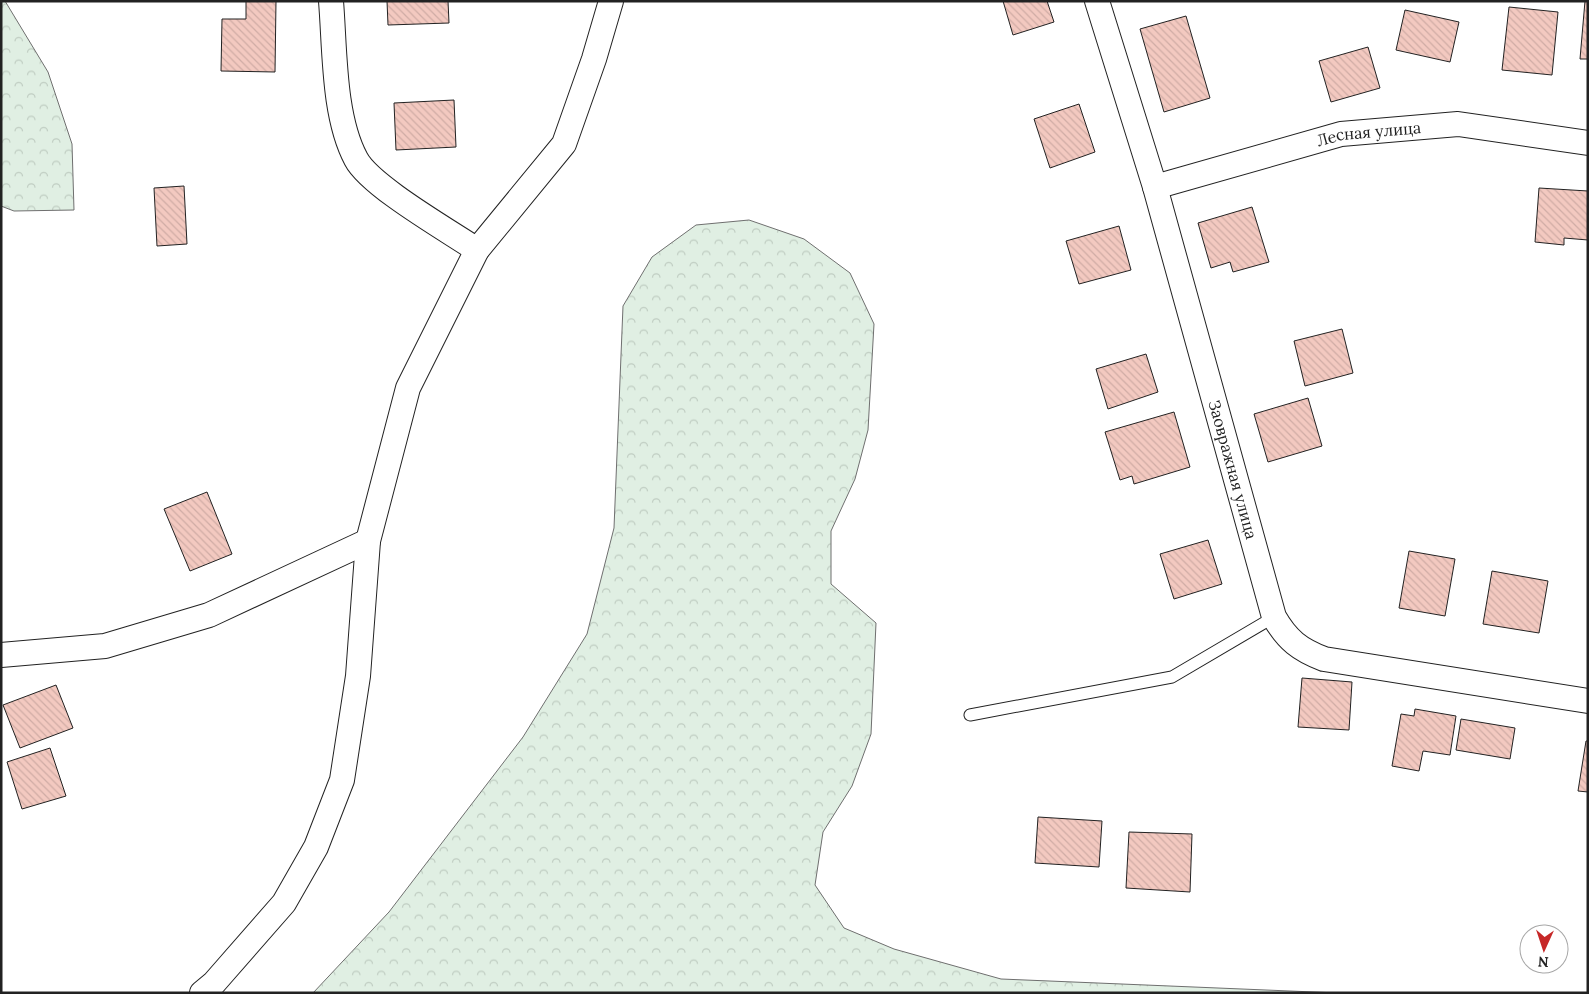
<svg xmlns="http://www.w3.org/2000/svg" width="1589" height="994" viewBox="0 0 1589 994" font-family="Lora,serif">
<defs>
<pattern id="forest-crowns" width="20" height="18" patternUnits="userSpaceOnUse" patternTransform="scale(1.25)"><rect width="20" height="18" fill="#e0efe3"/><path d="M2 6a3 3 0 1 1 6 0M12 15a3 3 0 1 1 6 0" fill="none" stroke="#c0cdc2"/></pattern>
<pattern id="building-back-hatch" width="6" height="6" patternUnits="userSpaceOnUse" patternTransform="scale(1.25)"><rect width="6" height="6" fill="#f3c9c0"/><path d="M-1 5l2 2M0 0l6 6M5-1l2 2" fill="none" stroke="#d0aca5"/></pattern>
</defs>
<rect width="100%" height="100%" fill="#fff"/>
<path fill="url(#forest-crowns)" stroke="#6f6f6f" d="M1 1H5L48 72 72 144 74 210 14 211 1 206Z
M749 220 804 239 850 273 874 324 868 430 855 479 831 531V584L876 623 871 734 852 786 823 832 815 885 844 928 894 949 1001 979 1338 993H313L389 912 523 737 587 634 614 528 623 306 652 257 696 225Z"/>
<path fill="url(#building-back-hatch)" stroke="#222" d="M246 1H276L275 72 221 71 222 19H246Z
M387 1H448L449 23 388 25Z
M1003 1H1047L1054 22 1013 35Z
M1585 1H1588V59H1580Z
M1509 7 1558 12 1552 75 1502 70Z
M1405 10 1459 22 1450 62 1396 50Z
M1186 16 1210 98 1164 112 1140 29Z
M1368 47 1380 88 1331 102 1319 61Z
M454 100 456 147 396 150 394 103Z
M1079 104 1095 152 1050 168 1034 119Z
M184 186 187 244 157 246 154 188Z
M1539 188 1588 191V240L1564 238V245L1535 242Z
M1252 207 1269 262 1233 272 1230 262 1211 268 1198 223Z
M1119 226 1131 270 1079 284 1066 241Z
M1342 329 1353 373 1305 386 1294 341Z
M1146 354 1158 392 1108 409 1096 369Z
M1308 398 1322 446 1268 462 1254 414Z
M1174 412 1190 467 1134 484 1132 476 1120 480 1105 432Z
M207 492 232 554 190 571 164 509Z
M1208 540 1222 584 1174 599 1160 554Z
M1409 551 1455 559 1445 616 1399 608Z
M1492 571 1548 581 1539 633 1483 624Z
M1302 678 1352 682 1349 730 1298 727Z
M56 685 73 728 20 748 3 705Z
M1415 709 1456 716 1450 755 1423 751 1419 771 1392 766 1401 714 1414 716Z
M1461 719 1515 728 1510 759 1456 750Z
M1586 741H1588V792L1578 791Z
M50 748 66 796 22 809 7 762Z
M1038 817 1102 821 1099 867 1035 863Z
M1129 832 1192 834 1190 892 1126 888Z"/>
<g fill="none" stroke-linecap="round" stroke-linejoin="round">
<defs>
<path id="service" d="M970 715 1172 677 1274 617"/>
<g id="minor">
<path d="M331 1C335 49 333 116 356 159 370 186 449 231 477 250"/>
<path id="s1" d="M1097 1 1155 187 1274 617C1287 640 1300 650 1324 659L1588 701"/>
<path id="s2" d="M1155 187 1341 134 1458 124 1588 143"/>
<path d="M1 655 105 646 209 615 368 541"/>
<path d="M202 993 214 983 284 903 316 847 342 780 358 676 368 541 408 388 477 250 564 144 594 59 611 1"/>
</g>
</defs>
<use href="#service" stroke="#222" stroke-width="13"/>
<use href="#minor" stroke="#222" stroke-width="26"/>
<use href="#service" stroke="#fff" stroke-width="11"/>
<use href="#minor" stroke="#fff" stroke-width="24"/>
</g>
<g text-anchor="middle" stroke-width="4" stroke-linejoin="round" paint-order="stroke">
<g font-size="16" fill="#222" stroke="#fff">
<text dy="6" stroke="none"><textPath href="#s2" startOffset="221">Лесная улица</textPath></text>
<text dy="6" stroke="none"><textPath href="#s1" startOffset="488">Заовражная улица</textPath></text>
</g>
</g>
<rect width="1589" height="994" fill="none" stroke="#222222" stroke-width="5"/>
<g transform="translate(1544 949) rotate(183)"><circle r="24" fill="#ffffff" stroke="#a7a7a7"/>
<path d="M0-4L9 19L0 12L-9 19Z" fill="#c62828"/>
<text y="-8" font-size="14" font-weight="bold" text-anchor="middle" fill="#222222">N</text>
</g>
</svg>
